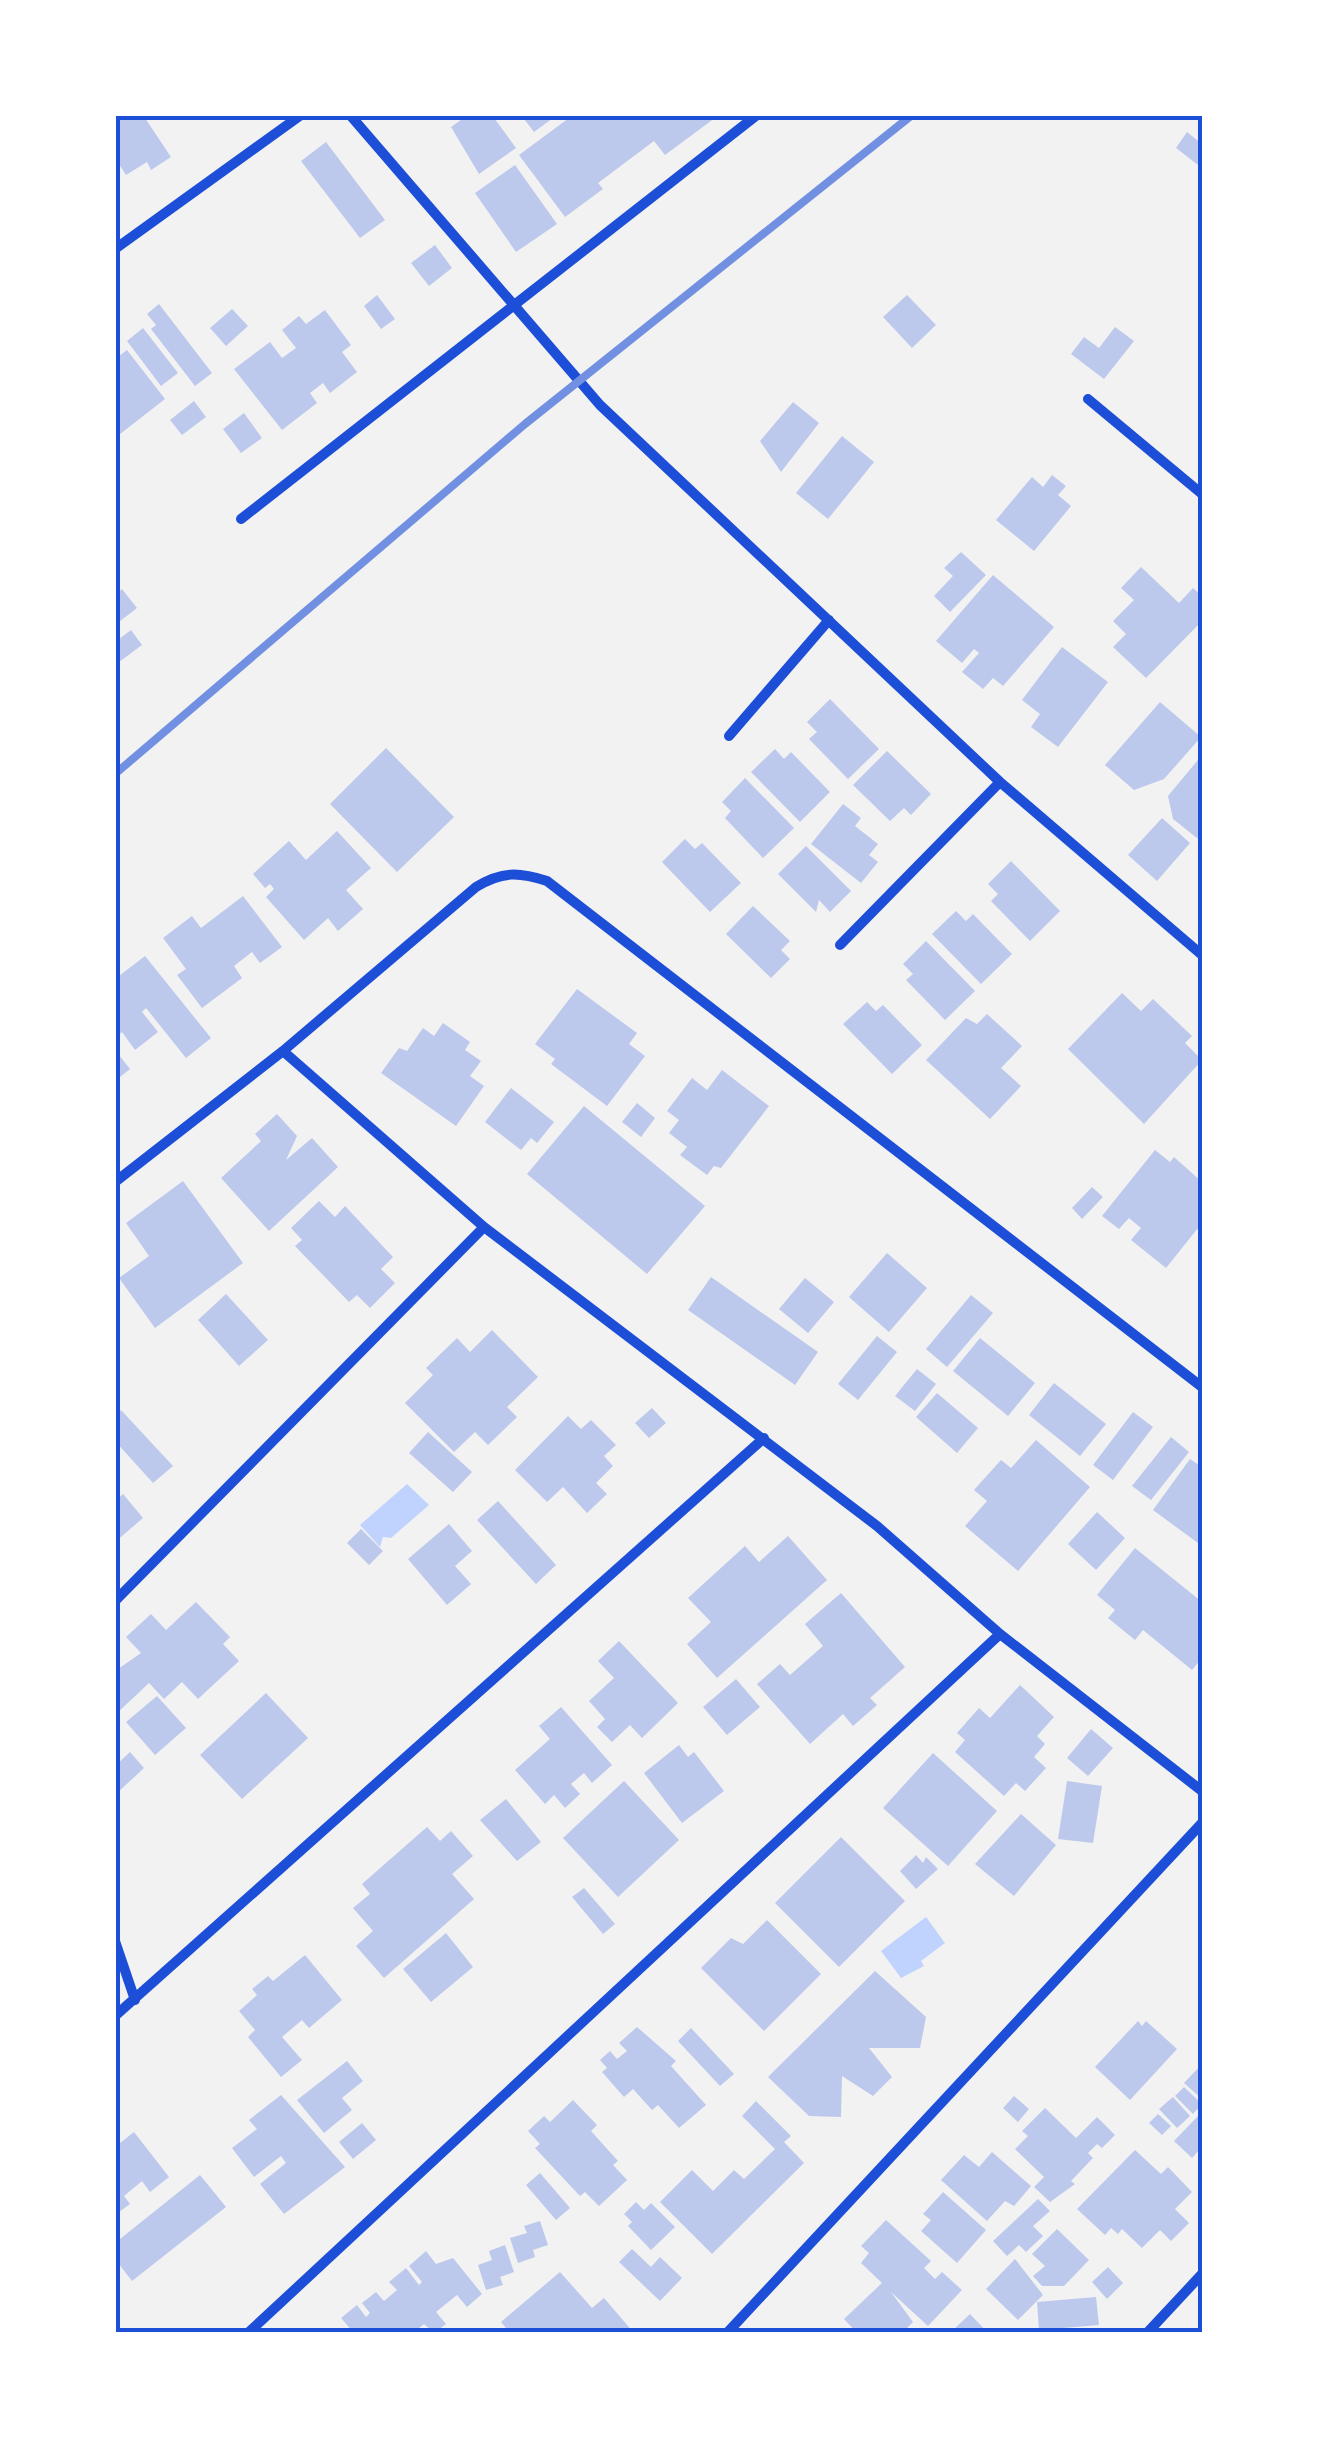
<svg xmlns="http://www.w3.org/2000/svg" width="1317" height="2448" viewBox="0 0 1317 2448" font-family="'Noto Sans',sans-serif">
<rect width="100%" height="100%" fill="#f2f2f2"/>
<path fill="#bfd3fe" d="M407 1484 429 1505 391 1538 383 1537 380 1547 360 1525Z
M926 1917 945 1943 921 1961 924 1966 901 1978 881 1951Z"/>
<path fill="#bdc9ec" d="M115 115H143L171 157 151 170 147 162 126 175 119 164 115 166Z
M468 115H492L516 148 479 174 451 127Z
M521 115H557L534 132Z
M573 115H719L665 155 654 141 598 183 603 189 565 217 519 155Z
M1187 132 1202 144V168L1176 148Z
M326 142 385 220 360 238 301 161Z
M515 165 557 224 516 252 475 193Z
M435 245 452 268 429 286 411 263Z
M377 295 395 319 381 329 364 306Z
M907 295 936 325 912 348 883 317Z
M159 304 212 373 195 386 151 329 156 325 147 314Z
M232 309 248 326 226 346 210 328Z
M325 310 351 345 342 352 357 372 330 393 323 383 310 393 317 403 282 430 234 369 270 342 282 358 296 348 282 330 299 316 306 324Z
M1115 327 1134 341 1104 379 1071 354 1084 337 1099 348Z
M143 328 178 373 161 386 127 341Z
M127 350 165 399 115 438V359Z
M194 401 206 417 182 435 170 420Z
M793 402 819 423 781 472 760 441Z
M244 413 262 438 241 453 223 429Z
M842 436 874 462 828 519 796 493Z
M1052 475 1066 486 1058 495 1071 506 1034 551 996 520 1032 477 1043 487Z
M961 552 986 575 950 612 934 596 953 576 944 568Z
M1141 567 1179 603 1193 588 1202 596V621L1146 678 1113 647 1126 634 1113 621 1134 600 1121 588Z
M993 575 1054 627 1003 686 993 678 983 689 962 672 979 653 974 649 962 663 936 641Z
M122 589 137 608 115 625V595Z
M131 630 142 645 115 665V642Z
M1062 647 1108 682 1058 747 1031 727 1040 714 1022 700Z
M830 699 879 749 848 779 809 739 817 732 807 722Z
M1160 702 1201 737 1164 779 1134 790 1105 765Z
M386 748 454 817 397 872 330 804Z
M775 749 784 759 791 752 830 792 800 822 751 772Z
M887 751 931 794 911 815 904 808 890 821 853 785Z
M1202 755V842L1173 819 1168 796Z
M745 778 794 828 763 858 725 818 731 811 722 802Z
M843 804 861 818 855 826 878 844 869 855 878 862 861 883 811 844Z
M1162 818 1190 843 1157 881 1128 855Z
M337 831 371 868 346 890 363 909 338 931 328 918 304 940 266 897 274 889 270 884 265 888 253 874 289 841 306 860Z
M685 839 695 849 702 843 741 883 710 912 662 862Z
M806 846 851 891 830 912 819 900 816 912 778 874Z
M1011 861 1060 911 1030 941 991 901 998 894 988 884Z
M243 896 282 947 260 963 252 952 234 966 242 978 202 1008 177 975 186 969 163 938 192 916 201 928Z
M753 906 790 941 781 950 790 959 771 978 726 934Z
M956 911 966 921 973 914 1012 954 981 984 932 934Z
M926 941 975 991 945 1020 906 980 913 974 903 964Z
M145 956 211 1038 186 1058 146 1008 142 1012 158 1032 135 1050 122 1032 115 1038V979Z
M577 989 637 1033 629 1044 645 1056 607 1106 551 1064 555 1059 535 1044Z
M1122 993 1141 1011 1153 999 1192 1036 1185 1043 1202 1060 1144 1124 1068 1049Z
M867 1002 876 1011 883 1005 922 1045 892 1074 843 1024Z
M987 1014 1022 1046 1001 1068 1021 1086 990 1119 926 1060 966 1018 977 1024Z
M443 1023 470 1042 465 1050 481 1061 470 1076 484 1086 456 1126 381 1073 399 1048 407 1051 423 1028 434 1036Z
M115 1050 130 1069 115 1081Z
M722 1070 769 1106 721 1168 714 1166 707 1175 680 1155 687 1147 669 1133 679 1120 667 1111 692 1078 707 1090Z
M511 1088 554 1122 537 1143 531 1138 521 1150 485 1122Z
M637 1103 655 1118 641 1137 622 1122Z
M584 1106 705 1206 647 1274 527 1174Z
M277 1114 297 1136 286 1160 312 1138 338 1167 269 1231 221 1178 261 1141 255 1134Z
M1155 1150 1170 1162 1174 1157 1202 1182V1223L1166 1268 1131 1240 1141 1228 1129 1218 1119 1229 1102 1216Z
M183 1181 243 1263 155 1328 119 1278 149 1256 126 1223Z
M1092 1187 1103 1197 1082 1219 1072 1208Z
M319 1201 335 1217 345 1206 393 1257 381 1269 395 1283 370 1308 357 1295 349 1302 295 1246 302 1240 291 1228Z
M887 1253 927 1288 889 1332 849 1297Z
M711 1277 818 1352 795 1385 688 1310Z
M805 1278 834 1302 808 1333 779 1309Z
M226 1294 268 1340 239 1366 198 1320Z
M971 1295 993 1313 947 1367 926 1349Z
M492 1330 538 1377 507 1407 517 1417 488 1445 475 1432 454 1452 405 1403 433 1375 426 1368 457 1338 470 1352Z
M877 1336 897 1352 858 1400 838 1384Z
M980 1338 1035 1383 1008 1416 953 1371Z
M917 1369 936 1384 915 1411 895 1396Z
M1054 1383 1106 1424 1080 1456 1029 1415Z
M937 1393 978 1428 957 1453 916 1417Z
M652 1408 666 1423 649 1438 635 1423Z
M121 1410 173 1466 153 1483 115 1441V1416Z
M1133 1412 1153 1427 1113 1480 1093 1465Z
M568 1416 581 1429 591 1420 616 1445 604 1456 613 1466 596 1483 607 1494 587 1513 563 1487 547 1502 515 1470Z
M428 1432 472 1472 453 1492 409 1453Z
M1171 1437 1189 1452 1151 1500 1132 1486Z
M1036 1440 1090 1487 1018 1571 965 1526 987 1501 974 1490 1001 1460 1011 1468Z
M1190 1459 1202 1467V1546L1153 1510Z
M123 1494 143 1518 115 1542V1501Z
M498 1501 556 1565 536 1584 477 1520Z
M1097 1512 1125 1538 1096 1570 1068 1544Z
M449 1524 472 1551 455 1566 471 1584 447 1605 408 1559Z
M361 1529 383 1551 369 1565 347 1543Z
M788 1536 827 1580 717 1678 687 1644 711 1622 688 1598 745 1546 759 1562Z
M1135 1548 1202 1602V1658L1192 1670 1143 1630 1135 1640 1108 1618 1115 1610 1097 1595Z
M841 1593 905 1667 870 1698 877 1705 853 1726 843 1714 810 1744 757 1684 780 1664 790 1675 823 1646 805 1624Z
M196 1602 230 1637 223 1644 239 1661 198 1699 182 1682 164 1699 149 1683 115 1715V1671L141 1653 126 1637 151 1614 166 1630Z
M619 1641 678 1703 642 1738 630 1725 612 1742 597 1727 605 1719 589 1701 614 1678 598 1661Z
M736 1679 760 1707 727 1735 703 1707Z
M1020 1685 1054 1717 1037 1736 1045 1744 1034 1757 1046 1768 1025 1791 1016 1783 1004 1796 955 1752 965 1740 957 1733 979 1708 990 1718Z
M266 1693 308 1738 242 1799 200 1755Z
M157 1696 186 1728 155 1755 126 1722Z
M561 1707 612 1765 592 1783 584 1773 571 1784 580 1794 565 1808 554 1795 545 1804 515 1770 550 1739 539 1726Z
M1091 1729 1113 1748 1088 1776 1067 1758Z
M679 1745 688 1757 694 1752 724 1791 682 1823 644 1773Z
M130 1752 144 1768 115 1795V1766Z
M933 1753 997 1811 948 1866 883 1808Z
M624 1781 679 1840 618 1897 563 1838Z
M1067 1781 1102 1786 1093 1843 1058 1839Z
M506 1799 541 1842 517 1861 480 1820Z
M1021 1814 1056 1845 1014 1896 975 1864Z
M427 1827 440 1841 451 1831 473 1856 452 1874 474 1899 384 1978 356 1946 373 1931 353 1908 370 1894 362 1884Z
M841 1837 905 1901 839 1967 775 1903Z
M916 1855 923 1863 926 1857 938 1869 916 1889 900 1871Z
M584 1888 615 1924 603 1934 572 1897Z
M767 1920 821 1974 764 2031 701 1968 731 1938 743 1944Z
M446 1933 473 1967 431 2002 403 1969Z
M305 1955 342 2000 309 2028 302 2020 282 2037 302 2060 281 2077 248 2037 255 2030 239 2011 257 1995 252 1989 268 1976 273 1981Z
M875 1971 926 2017 920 2048H869L892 2077 873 2096 842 2076 841 2117 809 2116 768 2077Z
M1138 2021 1142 2026 1146 2021 1177 2049 1130 2100 1095 2067Z
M637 2027 676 2061 671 2066 706 2105 679 2128 658 2105 652 2110 633 2089 624 2097 602 2072 607 2068 600 2060 610 2051 617 2059 627 2051 619 2043Z
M691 2028 734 2074 720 2086 678 2041Z
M347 2061 363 2081 342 2098 352 2110 324 2133 297 2100Z
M1202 2064V2099L1184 2083Z
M1184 2087 1202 2104 1193 2114 1175 2096Z
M281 2095 345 2167 284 2214 260 2184 286 2163 281 2156 254 2177 232 2148 257 2129 249 2120Z
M1014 2096 1029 2109 1018 2122 1003 2108Z
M1173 2097 1190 2116 1177 2128 1159 2109Z
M573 2100 597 2125 591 2131 618 2161 613 2165 627 2180 599 2206 585 2192 580 2196 535 2148 540 2144 528 2131 544 2116 550 2122Z
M756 2101 791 2136 784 2142 804 2163 712 2254 660 2202 692 2170 713 2191 734 2170 744 2179 775 2149 742 2116Z
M1045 2108 1076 2138 1097 2117 1115 2135 1102 2148 1097 2144 1088 2153 1093 2158 1071 2181 1075 2184 1050 2202 1034 2187 1044 2177 1015 2149 1028 2136 1022 2131Z
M1158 2114 1171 2126 1162 2135 1149 2123Z
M1198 2116 1202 2147 1192 2158 1174 2141Z
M362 2123 376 2140 353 2159 339 2142Z
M134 2132 169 2177 150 2192 142 2181 124 2196 130 2204 115 2215V2147Z
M1135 2150 1161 2174 1168 2167 1192 2192 1175 2209 1189 2223 1171 2241 1160 2230 1142 2248 1122 2229 1118 2234 1111 2228 1105 2235 1077 2209Z
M992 2152 1031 2186 1014 2206 1005 2201 987 2221 941 2180 964 2155 979 2167Z
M540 2173 570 2208 556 2220 526 2185Z
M200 2175 226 2207 132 2281 115 2259V2243Z
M943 2192 986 2230 957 2263 921 2231 931 2220 923 2214Z
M1038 2199 1050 2211 1033 2226 1043 2236 1026 2252 1019 2245 1007 2256 993 2241Z
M636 2202 644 2210 651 2203 675 2227 651 2250 628 2226 632 2222 624 2214Z
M886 2220 931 2261 924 2268 935 2279 942 2272 962 2290 928 2326 891 2292 913 2322 902 2333H857L844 2319 882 2283 861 2263 869 2253 861 2246Z
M540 2221 548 2245 533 2250 535 2257 518 2263 510 2238 527 2233 524 2226Z
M1057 2229 1089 2260 1064 2286H1042L1033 2276 1045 2266 1032 2254Z
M505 2245 514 2272 500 2277 503 2285 486 2290 478 2265 492 2260 489 2251Z
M632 2249 651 2267 660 2257 682 2278 660 2301 619 2262Z
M426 2251 436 2264 453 2258 482 2294 467 2307 457 2295 436 2312 446 2324 434 2333 424 2324 413 2333H354L341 2318 357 2305 366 2317 370 2313 362 2303 376 2292 384 2301 397 2290 389 2282 406 2268 419 2285 422 2282 409 2266Z
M1015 2259 1043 2295 1018 2320 986 2289Z
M1108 2267 1123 2283 1107 2299 1092 2282Z
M560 2272 592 2308 604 2298 634 2333H510L501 2322Z
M1096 2297 1099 2325 1039 2330 1037 2302Z
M970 2314 988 2333H950Z"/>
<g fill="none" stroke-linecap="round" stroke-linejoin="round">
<path stroke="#1d4ed8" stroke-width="10" d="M350 115 600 405 1000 782 1202 955
M115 249 301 115
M1088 399 1202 494
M241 519 757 115
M729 736 829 620
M840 945 1000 782
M283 1051 484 1227 877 1526 1000 1634 1202 1791
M115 1182 283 1051 476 887C502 871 519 872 547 881L1202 1387
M115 1601 484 1227
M115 1941 135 2000
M115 2016 764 1438
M248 2333 1000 1634
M727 2333 1202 1823
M1147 2333 1202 2274"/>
<path stroke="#7290e2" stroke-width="8" d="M115 774 525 424 912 115"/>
</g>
<rect width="1317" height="2448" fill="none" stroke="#ffffff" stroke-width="235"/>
<rect x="118" y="118" width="1082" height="2212" fill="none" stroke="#1d4ed8" stroke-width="4"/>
</svg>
